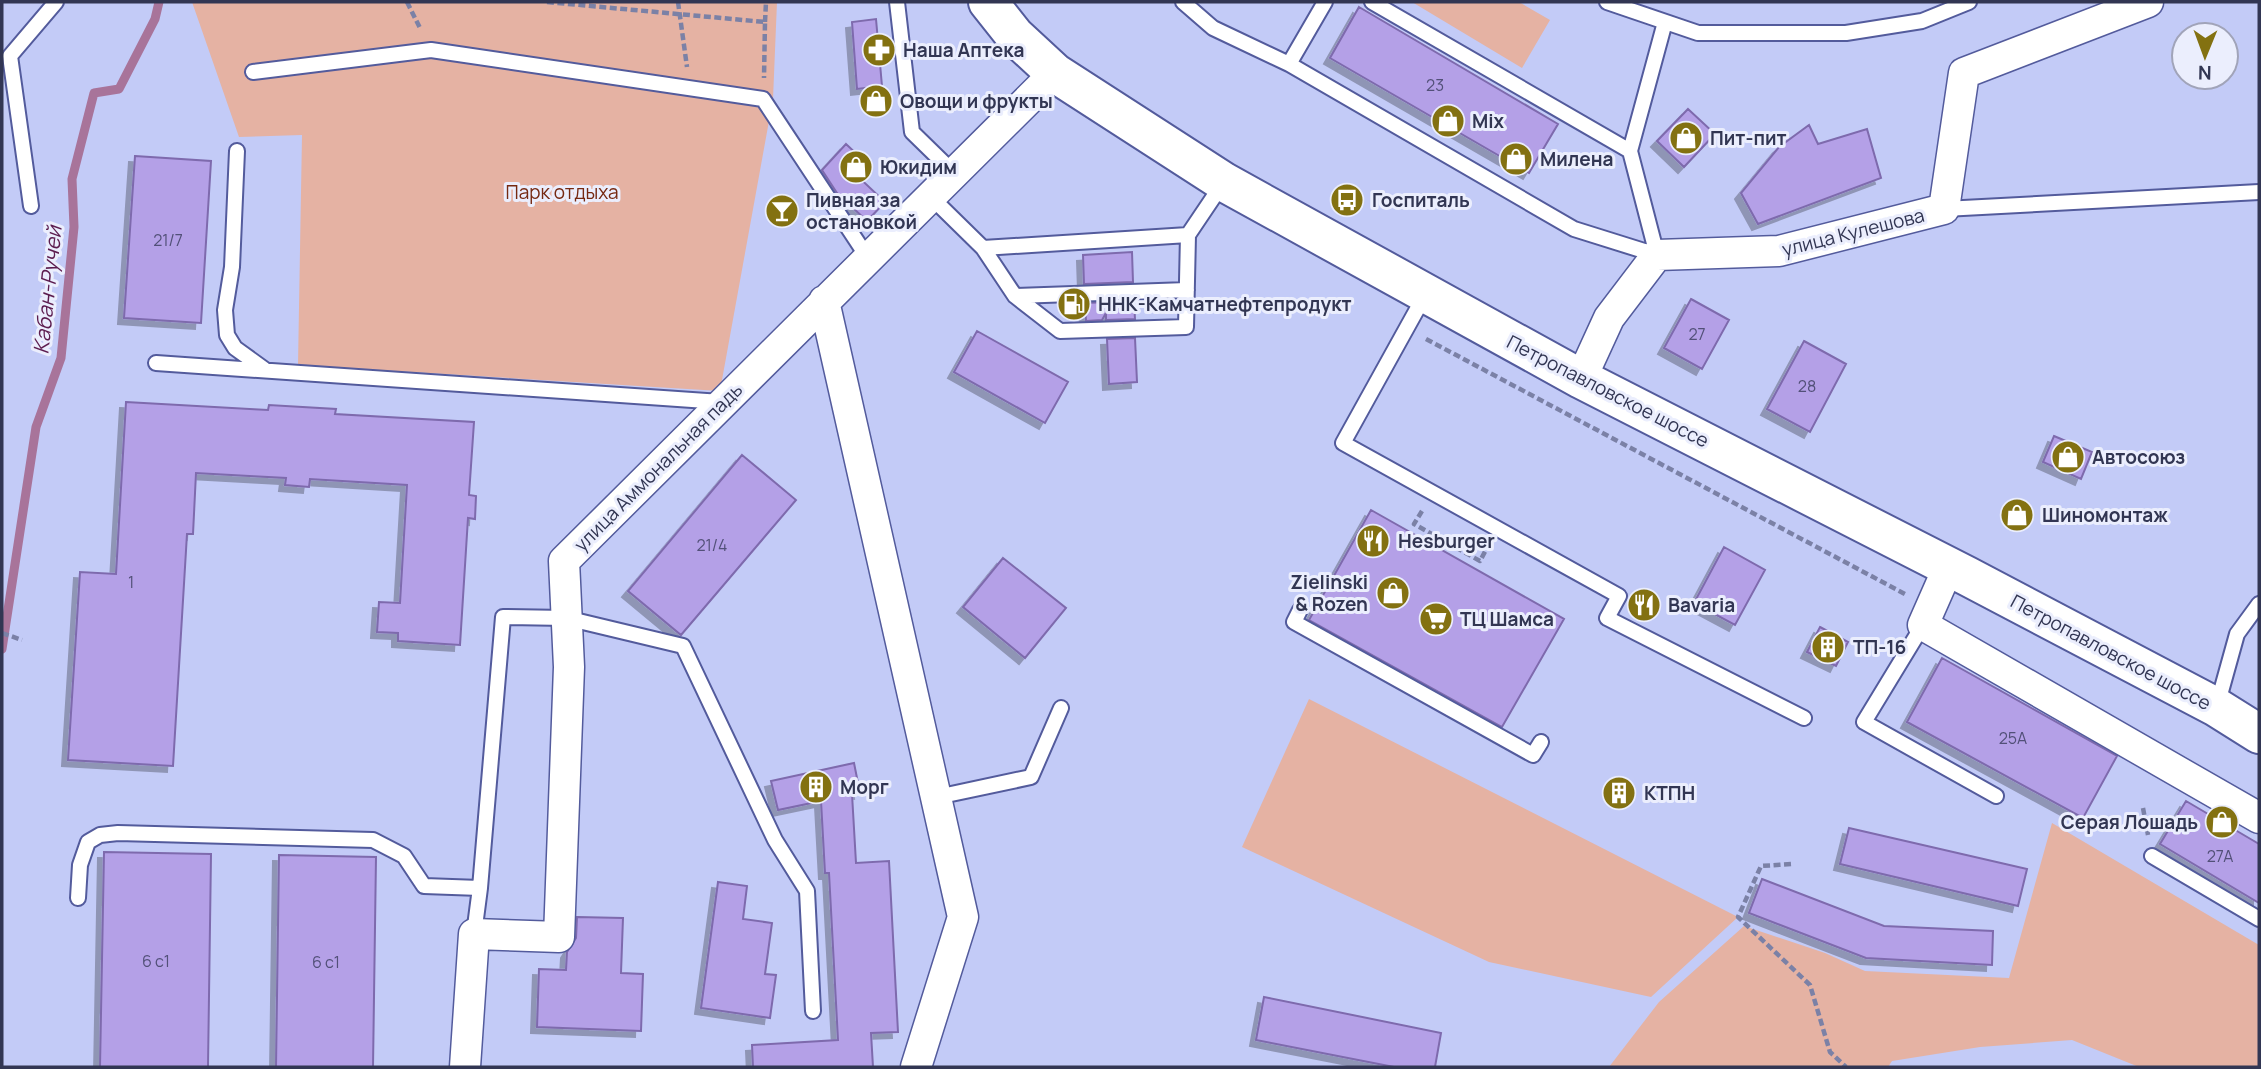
<svg xmlns="http://www.w3.org/2000/svg" width="2261" height="1069" viewBox="0 0 2261 1069" font-family="Manrope,sans-serif">
<defs>
<filter id="shadow"><feDropShadow dx="-6" dy="6" stdDeviation="0" flood-color="#0004"/></filter>
</defs>
<rect width="100%" height="100%" fill="#c3cbf7"/>
<path fill="#e5b2a3" d="M192 2H777L773 99 720 391 298 365 302 135 239 137Z
M1412 2H1519L1550 20 1522 68Z
M1309 699 1738 917 1651 997 1489 962 1242 847Z
M2052 823 2259 945V1067H2139L2072 1040 1980 1047 1892 1061 1888 1067H1609L1659 1002 1744 926 1825 953 1865 971 2009 978Z"/>
<g fill="none" stroke-linecap="round" stroke-linejoin="round">
<path stroke="#a8749a" stroke-width="9" d="M2 649 36 427 61 358 74 227 72 179 94 93 119 89 155 19 159 2"/>
</g>
<path fill="#b4a0e7" stroke="#7e6aad" stroke-width="2" filter="url(#shadow)" d="M1359 7 1558 124 1529 173 1330 58Z
M876 19 882 86 857 89 852 22Z
M1688 109 1715 134 1684 167 1657 141Z
M1809 125 1818 144 1867 129 1881 178 1758 224 1741 193 1779 147Z
M846 144 862 159 852 171 885 202 867 221 837 193 822 170Z
M135 156 211 161 201 323 124 318Z
M1132 252 1133 282 1084 284 1083 255Z
M1691 299 1729 320 1702 369 1664 348Z
M1134 301 1135 319 1106 320V313L1102 320 1086 321 1085 303Z
M977 331 1068 382 1045 423 954 372Z
M1135 338 1137 382 1109 384 1107 339Z
M1804 341 1846 364 1810 432 1767 409Z
M126 402 268 410 269 405 336 409 335 414 474 422 469 495 476 496 475 519 468 518 460 645 398 641V633L377 632 379 602 400 603 407 485 310 479 309 487 285 485 286 478 196 473 193 534H187L173 766 68 760 80 572 116 574Z
M2054 436 2092 452 2081 479 2043 462Z
M742 455 796 500 681 635 628 591Z
M1371 510 1564 619 1502 727 1309 620Z
M1724 547 1765 570 1735 625 1694 603Z
M1003 558 1066 608 1025 658 963 607Z
M1820 627 1848 642 1836 666 1807 652Z
M1942 658 2117 756 2083 818 1907 722Z
M854 763 860 793 852 794 856 863 889 861 898 1032 871 1033 873 1067H753L752 1045 838 1040 829 873H825L821 801 778 810 771 781Z
M2186 801 2259 844V903L2160 844Z
M1849 828 2027 869 2018 906 1840 864Z
M104 852 211 854 208 1067H100Z
M279 855 376 857 373 1067H276Z
M1762 879 1884 926 1993 931 1992 965 1866 958 1749 913Z
M718 882 747 886 743 919 772 923 765 974 776 975 770 1018 701 1008Z
M577 917 623 918 621 973 643 974 641 1031 537 1027 539 969 566 970 567 952 576 938Z
M1264 997 1441 1033 1435 1067H1394L1256 1040Z"/>
<g fill="none" stroke-linecap="round" stroke-linejoin="round">
<defs>
<path id="service" d="M897 2 912 132 954 173
M1183 2 1213 28 1289 64
M1325 2 1289 64 1574 229 1657 255
M1372 2 1630 151 1657 255
M1607 2 1698 33H1846L1922 21 1969 2
M253 72 431 50 763 99 868 258
M237 151 232 267 225 310 227 335 235 348 264 369
M1630 151 1665 22
M930 196 983 248 1015 296 1060 331 1186 327 1188 235 1223 183
M31 206 10 56 56 2
M1944 209 2259 192
M983 248 1188 235
M1425 295 1343 443 1619 596 1607 618 1804 718
M1015 296 1187 290
M156 363 721 402
M1300 610 1294 622 1533 755 1541 742
M1923 625 1864 722 1996 796
M2217 706 2237 634 2259 604
M937 797 1031 777 1061 708
M2152 856 2259 919
M78 898 80 865 88 842 100 835 118 833 373 840 404 856 424 886 480 888 503 617 566 618 683 646 775 840 807 891 813 1011
M474 934 480 888"/>
<path id="minor" d="M824 301 963 917 916 1067
M1581 379 1609 318 1657 255 1779 251 1944 209 1964 73 2148 2
M1949 566 1923 625 2259 818
M465 1067 474 934 559 937 569 667 564 561 1055 73"/>
<path id="secondary" d="M988 2 1015 36 1055 73 1224 182 1581 379 1967 576 2216 707 2259 734"/>
</defs>
<use href="#service" stroke="#535b9c" stroke-width="18"/>
<use href="#minor" stroke="#535b9c" stroke-width="33"/>
<use href="#secondary" stroke="#535b9c" stroke-width="42"/>
<path stroke="#7b81a6" stroke-width="4.5" stroke-dasharray="7 3.5" stroke-linecap="butt" d="M407 2 421 30
M547 2 765 22 764 78
M678 2 687 67
M765 22 766 2
M1426 339 1905 594
M1422 511 1414 524 1480 561 1488 546
M2 633 22 640
M2143 808 2148 835
M1791 864 1761 866 1738 917 1810 985 1830 1052 1846 1067"/>
<use href="#service" stroke="#fff" stroke-width="14"/>
<use href="#minor" stroke="#fff" stroke-width="30"/>
<use href="#secondary" stroke="#fff" stroke-width="38"/>
</g>
<defs>
<symbol id="pharmacy-disc" viewBox="-11 -11 22 22"><circle r="9.5" fill="#837111" stroke="#ebeefd"/><path d="M-2-6h4v4h4v4h-4v4h-4v-4h-4v-4h4Z" fill="#fff"/></symbol>
<symbol id="shop-disc" viewBox="-11 -11 22 22"><circle r="9.5" fill="#837111" stroke="#ebeefd"/><path d="M-5-2.5h2.3a2.7 3.5 0 0 1 5.4 0H5L5.5 6h-11ZM-1.5-2.5h3a1.5 2.3 0 0 0-3 0Z" fill="#fff"/></symbol>
<symbol id="bus-disc" viewBox="-11 -11 22 22"><circle r="9.5" fill="#837111" stroke="#ebeefd"/><path d="M-5-6H5V4H4V6H2V4H-2V6H-4V4H-5ZM-3.5-4V0h7V-4ZM-3.5 1.2v1.5H-2V1.2ZM2 1.2v1.5H3.5V1.2Z" fill="#fff"/></symbol>
<symbol id="bar-disc" viewBox="-11 -11 22 22"><circle r="9.5" fill="#837111" stroke="#ebeefd"/><path d="M-6-5H6L.8 .8V4.5H3.5V6h-7V4.5H-.8V.8Z" fill="#fff"/></symbol>
<symbol id="fuel-disc" viewBox="-11 -11 22 22"><circle r="9.5" fill="#837111" stroke="#ebeefd"/><path d="M-5.5-6h7V0h2V4h1.3V-2.5L3-4.5l.8-.8L6-3V5H2.5V1h-1V6h-7ZM-4.2-4.7v3.2H.2V-4.7Z" fill="#fff"/></symbol>
<symbol id="restaurant-disc" viewBox="-11 -11 22 22"><circle r="9.5" fill="#837111" stroke="#ebeefd"/><path d="M-5-6h1v4h1v-4h1v4h1v-4h1v5L-1.5 .5V6h-2V.5L-5-1ZM5-6V6H3V1.5H1.5Q1.5-4 5-6Z" fill="#fff"/></symbol>
<symbol id="supermarket-disc" viewBox="-11 -11 22 22"><circle r="9.5" fill="#837111" stroke="#ebeefd"/><path d="M-6-5.5h2.5l.6 2H6L4.5 2H-2.5L-4.4-4H-6ZM-1.5 3.2a1.3 1.3 0 1 0 .1 0ZM3 3.2a1.3 1.3 0 1 0 .1 0Z" fill="#fff"/></symbol>
<symbol id="building-disc" viewBox="-11 -11 22 22"><circle r="9.5" fill="#837111" stroke="#ebeefd"/><path d="M-4-6H4V6H1V3H-1V6H-4ZM-2.5-4.3h1.7v1.8h-1.7ZM.8-4.3h1.7v1.8H.8ZM-2.5-1h1.7V.8h-1.7ZM.8-1h1.7V.8H.8Z" fill="#fff"/></symbol>
</defs>
<g fill-rule="evenodd">
<use href="#pharmacy-disc" x="860" y="31" width="38" height="38"/>
<use href="#shop-disc" x="857" y="82" width="38" height="38"/>
<use href="#shop-disc" x="1429" y="102" width="38" height="38"/>
<use href="#shop-disc" x="1667" y="119" width="38" height="38"/>
<use href="#shop-disc" x="1497" y="140" width="38" height="38"/>
<use href="#shop-disc" x="837" y="148" width="38" height="38"/>
<use href="#bus-disc" x="1328" y="181" width="38" height="38"/>
<use href="#bar-disc" x="763" y="192" width="38" height="38"/>
<use href="#fuel-disc" x="1055" y="285" width="38" height="38"/>
<use href="#shop-disc" x="2049" y="438" width="38" height="38"/>
<use href="#shop-disc" x="1998" y="496" width="38" height="38"/>
<use href="#restaurant-disc" x="1354" y="522" width="38" height="38"/>
<use href="#shop-disc" x="1374" y="574" width="38" height="38"/>
<use href="#restaurant-disc" x="1625" y="586" width="38" height="38"/>
<use href="#supermarket-disc" x="1417" y="600" width="38" height="38"/>
<use href="#building-disc" x="1809" y="628" width="38" height="38"/>
<use href="#building-disc" x="797" y="768" width="38" height="38"/>
<use href="#building-disc" x="1600" y="774" width="38" height="38"/>
<use href="#shop-disc" x="2203" y="803" width="38" height="38"/>
</g>
<g text-anchor="middle" stroke-width="6" stroke-linejoin="round" paint-order="stroke">
<g font-size="16" fill="#525078">
<text x="1435" y="91">23</text>
<text x="168" y="246">21/7</text>
<text x="1697" y="340">27</text>
<text x="1807" y="392">28</text>
<text x="712" y="551">21/4</text>
<text x="131" y="588">1</text>
<text x="2013" y="744">25А</text>
<text x="2220" y="862">27А</text>
<text x="156" y="967">6 с1</text>
<text x="326" y="968">6 с1</text>
</g>
<g font-size="19" font-weight="bold" fill="#323653" stroke="#ebeefd" text-anchor="start">
<text x="903" y="57">Наша Аптека</text>
<text x="900" y="108">Овощи и фрукты</text>
<text x="1472" y="128">Mix</text>
<text x="1710" y="145">Пит-пит</text>
<text x="1540" y="166">Милена</text>
<text x="880" y="174">Юкидим</text>
<text x="806" y="207">Пивная за<tspan x="806" dy="22">остановкой</tspan></text>
<text x="1372" y="207">Госпиталь</text>
<text x="1098" y="311">ННК-Камчатнефтепродукт</text>
<text x="2092" y="464">Автосоюз</text>
<text x="2042" y="522">Шиномонтаж</text>
<text x="1398" y="548">Hesburger</text>
<text x="1368" y="589" text-anchor="end">Zielinski<tspan x="1368" dy="22">&amp; Rozen</tspan></text>
<text x="1668" y="612">Bavaria</text>
<text x="1460" y="626">ТЦ Шамса</text>
<text x="1853" y="654">ТП-16</text>
<text x="840" y="794">Морг</text>
<text x="1644" y="800">КТПН</text>
<text x="2198" y="829" text-anchor="end">Серая Лошадь</text>
</g>
<g font-size="19" fill="#762912" stroke="#ebeefd">
<text x="562" y="199">Парк отдыха</text>
</g>
<g font-size="19" fill="#323653" stroke="#ebeefd">
<text transform="translate(1853 232) rotate(-14)" y="7">улица Кулешова</text>
<text transform="translate(1608 391) rotate(27)" y="7">Петропавловское шоссе</text>
<text transform="translate(658 467) rotate(-45)" y="7">улица Аммональная падь</text>
<text transform="translate(2111 652) rotate(28)" y="7">Петропавловское шоссе</text>
</g>
<g font-size="21" font-style="italic" fill="#5c1c4f" stroke="#ebeefd">
<text transform="translate(48 290) rotate(-84)" y="7">Кабан-Ручей</text>
</g>
</g>
<rect width="2261" height="1069" fill="none" stroke="#323653" stroke-width="7"/>
<g transform="translate(2205 56) rotate(181)"><circle r="33" fill="#ebeefd" stroke="#a1a4b9" stroke-width="2"/>
<path d="M0-5L12 26L0 18L-12 26Z" fill="#837111"/>
<text y="-10" font-size="19" font-weight="bold" text-anchor="middle" fill="#323653">N</text>
</g>
</svg>
